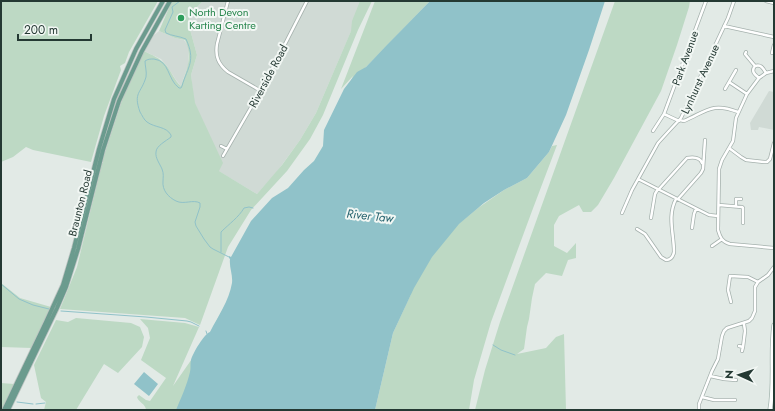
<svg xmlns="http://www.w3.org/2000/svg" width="775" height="411" viewBox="0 0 775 411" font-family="Jost,sans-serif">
<rect width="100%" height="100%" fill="#e2eae6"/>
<path fill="#d0dad5" d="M203 1H364L316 113 300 140 276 173 257 194 217 170 222 163 194 102 191 75 197 55 188 22 191 13Z
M159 31 175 38 184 40 189 47 188 65 181 86 176 80 167 66 161 59 144 51 153 36Z
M769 91 774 92V130L759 127 758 130H751L750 123Z"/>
<path fill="#bdd9c4" d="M1 1H158L129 52 125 63 120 66 121 70 104 116 91 162 33 150 26 147 13 157 1 162Z
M172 1H203L191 13 188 22 197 55 191 75 195 103 223 163 219 171 257 194 282 165 300 140 316 113 351 31 352 21 360 1H372L358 30 323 115 310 139 287 171 251 210 233 239 228 247 200 325 185 318 60 309 77 267 102 163H103V162L102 161 125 91 144 51C152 55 160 58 166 65 172 72 174 80 181 86 187 69 193 56 185 40L175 38 159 31Z
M375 1H430L365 68 352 129 290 189 317 162 353 76 341 89Z
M615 1H690L689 7 677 45 661 91 614 178 598 205 591 212H583L579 205 559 216 554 225V246L567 253 576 243V258L568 260 562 276 546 273 535 284 532 298 529 319 527 327 524 349 517 354 546 348 556 337 564 334 566 410H475L485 370 500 322Z
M557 145 532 211 491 322 474 380 469 410H375L393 333 411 294 231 410 478 208 504 190 527 178 549 152 552 146Z
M240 267 191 410H146C146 404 138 402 137 397L139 395 146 400 150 401 166 378 141 360 150 338 148 328 140 319 185 323 199 327 173 386 210 333 230 296Z
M1 283 20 298 51 307 32 348 1 347Z
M76 318 131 323 140 327 144 337 142 347 118 373 104 364 76 410H44L46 402 41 398 34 365 56 320 68 322Z
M1 383 14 384 2 410H1Z"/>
<path fill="#90c2c9" d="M430 1H605L589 50 566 115 549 152 527 178 504 190 484 203 459 224 432 257 414 288 393 333 375 410H176C181 398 187 385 190 372 191 368 190 364 191 360 193 353 204 334 210 332 218 316 229 301 232 283 233 275 229 267 230 259L229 258V256L231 257 251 221 272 198 288 188 304 170 314 161 323 146 324 130 344 89 357 72 366 67 385 47Z
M144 372 158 384 149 396 134 384Z"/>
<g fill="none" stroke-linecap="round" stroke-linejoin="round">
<path stroke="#90c2c9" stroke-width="1" d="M180 1 172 7 173 12 165 30 166 33C172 36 179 36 186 39 196 61 188 66 182 86L181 88H179C167 79 170 61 154 59 150 59 148 59 145 61 145 66 147 72 146 77 141 94 133 92 140 112 142 115 144 120 147 122 155 128 166 126 171 135V137C166 141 156 146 156 152 155 158 160 164 162 169 164 174 163 177 163 181 162 190 168 197 176 201 184 205 193 199 200 203V207L195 222 196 226 204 239 210 247 213 249 229 257
M221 252V232C229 224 239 217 244 208L249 207 253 208
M1 284 19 299 33 305 49 309
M61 311 146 317 187 321 191 322 199 326
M206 331 207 334
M493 345 501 350 515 355
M17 402 33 404
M36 404 45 403"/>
<defs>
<path id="street" d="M228 1 217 44C215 56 218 64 228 72L261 91
M766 1 774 3
M724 26 774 37
M746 52 745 54 755 66
M772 53 774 45
M774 71 766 73 759 78 747 94 736 118 733 141 722 160 719 169 718 230C720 237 722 242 730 244L774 248
M759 78C754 74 751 71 755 66 761 64 763 68 766 73
M729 82 747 94
M725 89 736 70
M664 114 679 121
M680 120 684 121C707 111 712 102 738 112
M653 131 664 114 706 1
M221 146 227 149
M729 148 741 157 746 160 764 162H767L770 159 774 143
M223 156 257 97 283 48 307 1
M638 179 709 215 718 216
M659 189 687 158C693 157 700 157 702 163
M678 199 701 173 703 169 705 140
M719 205 742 207 743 208V223
M736 206V199H741
M622 213 632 190 658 143 668 132 681 118 728 18 734 1
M651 218 655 194 658 189
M692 228 694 214 696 209
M637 229 645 234 661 257 666 260C670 260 673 257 674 252 674 234 667 216 676 199
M712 246 722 239
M731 302 728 290 730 276 748 277 758 282
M739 346 743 347 742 351
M743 347 745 331 744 324
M710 376 724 379 736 380
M702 397 714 400H735
M699 410V404L712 371 718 359 722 336 724 331 727 328 749 321 752 318 755 311V287L758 282 768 275 774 267"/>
<path id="secondary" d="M770 410C775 382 770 353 774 325"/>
<path id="primary" d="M4 410 46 322 63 285 74 248 99 149 114 99 136 49 163 1
M8 410 57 308 66 287 78 249 103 150 119 101 142 51 170 1"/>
</defs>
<use href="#street" stroke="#a5b1ad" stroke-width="4"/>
<use href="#secondary" stroke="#a2b5ae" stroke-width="5"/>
<use href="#primary" stroke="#bdc4c2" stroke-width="5.5"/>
<use href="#street" stroke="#fff" stroke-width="2.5"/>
<use href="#secondary" stroke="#fff" stroke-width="3.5"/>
<use href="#primary" stroke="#6b9b8e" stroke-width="4"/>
</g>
<circle fill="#2e9e5b" stroke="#f2f7f4" stroke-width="1.5" cx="181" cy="18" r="4"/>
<g text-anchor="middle" stroke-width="4" stroke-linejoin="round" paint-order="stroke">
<g font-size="11" fill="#27864d" stroke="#f2f7f4" text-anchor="start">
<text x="189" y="16">North Devon<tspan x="189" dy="13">Karting Centre</tspan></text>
</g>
<g font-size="11" fill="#243933" stroke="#f2f7f4">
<text transform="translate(685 58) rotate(-70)" y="4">Park Avenue</text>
<text transform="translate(268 76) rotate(-62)" y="4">Riverside Road</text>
<text transform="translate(700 79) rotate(-65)" y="4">Lynhurst Avenue</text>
<text transform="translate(80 203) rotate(-76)" y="4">Braunton Road</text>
</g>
<g font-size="12" font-style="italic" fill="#25636e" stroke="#f2f7f4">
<text transform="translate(370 216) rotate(6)" y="4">River Taw</text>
</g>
</g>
<rect width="775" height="411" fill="none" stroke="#243933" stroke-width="4"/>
<g transform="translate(739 375) rotate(273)" stroke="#f2f7f4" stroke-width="3" paint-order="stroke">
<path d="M0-3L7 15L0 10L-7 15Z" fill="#243933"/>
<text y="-6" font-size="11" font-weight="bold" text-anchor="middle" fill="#243933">N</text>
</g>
<path d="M18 34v6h73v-6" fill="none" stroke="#243933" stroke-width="2"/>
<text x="24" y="34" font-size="12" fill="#243933" stroke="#f2f7f4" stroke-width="3" paint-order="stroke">200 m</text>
</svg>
